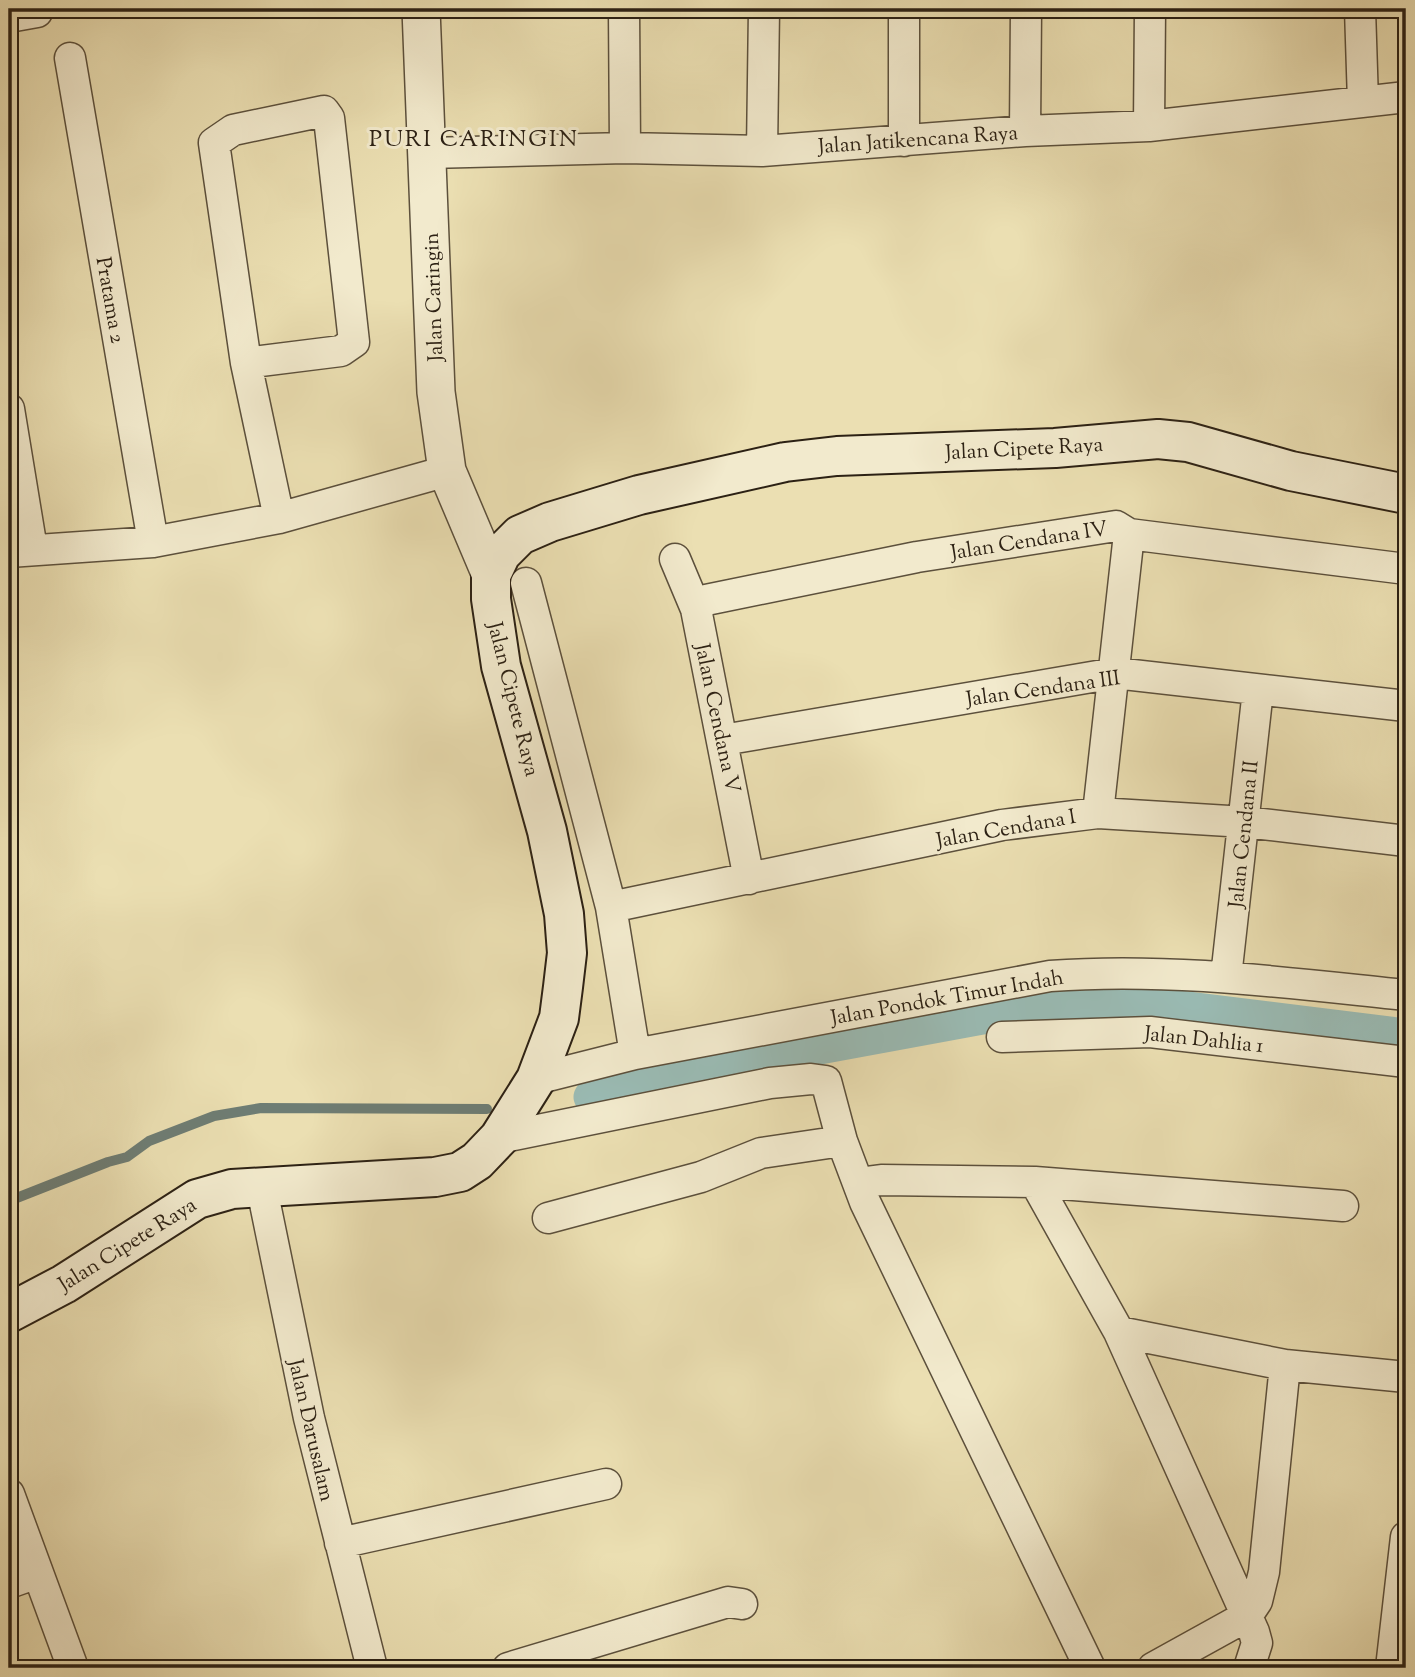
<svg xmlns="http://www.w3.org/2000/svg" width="1415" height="1677" viewBox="0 0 1415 1677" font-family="'Sorts Mill Goudy',serif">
<rect width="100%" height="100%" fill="#ebdfb2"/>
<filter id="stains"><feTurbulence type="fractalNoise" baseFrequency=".00286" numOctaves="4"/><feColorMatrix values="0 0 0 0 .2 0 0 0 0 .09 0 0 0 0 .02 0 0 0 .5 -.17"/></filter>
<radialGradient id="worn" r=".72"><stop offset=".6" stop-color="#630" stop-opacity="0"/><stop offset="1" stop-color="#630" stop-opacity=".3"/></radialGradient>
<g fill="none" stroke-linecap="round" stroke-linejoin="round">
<path stroke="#6e7d74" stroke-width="10" d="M9 1201 108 1162 127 1157 149 1141 214 1116 261 1108 487 1109"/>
<path stroke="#9abbb4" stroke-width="35" d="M591 1097 776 1055 1047 1005 1124 1001 1406 1036"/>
<defs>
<path id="minor" d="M624 9 625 148
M1360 9 1363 102
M9 17 37 12
M70 58 153 542
M1149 126 1150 9
M1025 131 1026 9
M904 141V9
M762 151 764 9
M428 153 625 148 762 151 1025 131 1149 126 1406 97
M246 363 341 351 354 342 329 118 324 111 233 130 214 143 246 363 279 518
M9 409 32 549
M9 552 153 542 279 518 447 471
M675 559 696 609 749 879
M526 583 611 907 635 1054
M696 609 706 600 917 557 1116 526 1129 534 1406 569
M723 740 1115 673 1406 706
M1098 813 1129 534
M611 907 1002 825 1098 813 1245 822 1406 841
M1226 977 1258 690
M1002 1037 1150 1032 1406 1062
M536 1079 635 1054 1050 976C1168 967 1288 983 1406 995
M499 1138 770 1083 811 1079 826 1081 842 1141 865 1202 1090 1668
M1035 1182 1119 1332 1254 1632 1257 1643 1249 1668
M858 1183 881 1180 1035 1182 1343 1206
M262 1189 309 1418 372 1668
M548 1218 701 1177 761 1153 842 1141
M1119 1332 1285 1365 1406 1377
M9 1494 73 1668
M340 1543 606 1484
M9 1583 37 1573
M508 1668 728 1602 742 1604
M1153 1668 1247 1616 1257 1601 1264 1572 1285 1365
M1391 1668 1406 1537"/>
<path id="tertiary" d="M421 9 436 392 447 471 491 575"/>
<path id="secondary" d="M9 1313 64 1284 197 1199 232 1189 435 1177 460 1172 477 1161 499 1138 536 1079 559 1018 563 987 567 953 564 914 547 831 501 666 491 599V575L501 554 520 535 550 522 639 495 785 462 837 456 1055 448 1158 439 1188 442 1291 471 1406 494"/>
</defs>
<use href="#minor" stroke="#5c503c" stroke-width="33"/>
<use href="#tertiary" stroke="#5c503c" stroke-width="40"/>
<use href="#secondary" stroke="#2c2114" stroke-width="42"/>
<use href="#minor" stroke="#f2eacd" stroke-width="30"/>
<use href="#tertiary" stroke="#f2eacd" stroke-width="37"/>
<use href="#secondary" stroke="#f2eacd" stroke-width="38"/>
</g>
<g text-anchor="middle" stroke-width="6" stroke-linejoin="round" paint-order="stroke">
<g font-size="21" fill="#2c2114" stroke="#f2eacd">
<text transform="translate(918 139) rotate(-4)" y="7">Jalan Jatikencana Raya</text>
<text transform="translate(433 297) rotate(-92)" y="7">Jalan Caringin</text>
<text transform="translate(111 300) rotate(80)" y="7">Pratama 2</text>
<text transform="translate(1024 448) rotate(-3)" y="7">Jalan Cipete Raya</text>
<text transform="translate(1029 540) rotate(-9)" y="7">Jalan Cendana IV</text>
<text transform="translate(1043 688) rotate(-8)" y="7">Jalan Cendana III</text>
<text transform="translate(514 699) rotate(76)" y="7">Jalan Cipete Raya</text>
<text transform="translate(718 718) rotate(78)" y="7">Jalan Cendana V</text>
<text transform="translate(1006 828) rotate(-10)" y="7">Jalan Cendana I</text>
<text transform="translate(1243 834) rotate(-84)" y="7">Jalan Cendana II</text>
<text transform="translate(947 997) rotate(-10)" y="7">Jalan Pondok Timur Indah</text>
<text transform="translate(1204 1039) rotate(6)" y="7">Jalan Dahlia 1</text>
<text transform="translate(127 1244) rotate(-32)" y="7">Jalan Cipete Raya</text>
<text transform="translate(312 1430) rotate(77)" y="7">Jalan Darusalam</text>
</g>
<g font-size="23" letter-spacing="2" fill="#2c2114" stroke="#f2eacd">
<text x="474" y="146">PURI CARINGIN</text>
</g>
</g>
<rect width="1415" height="1677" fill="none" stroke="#ebdfb2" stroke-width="35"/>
<rect x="10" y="10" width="1394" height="1656" fill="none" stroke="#2c2114" stroke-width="3.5"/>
<rect x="18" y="18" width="1380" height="1642" fill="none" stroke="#2c2114" stroke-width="2"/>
<rect width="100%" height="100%" filter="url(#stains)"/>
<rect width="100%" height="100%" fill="url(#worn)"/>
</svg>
